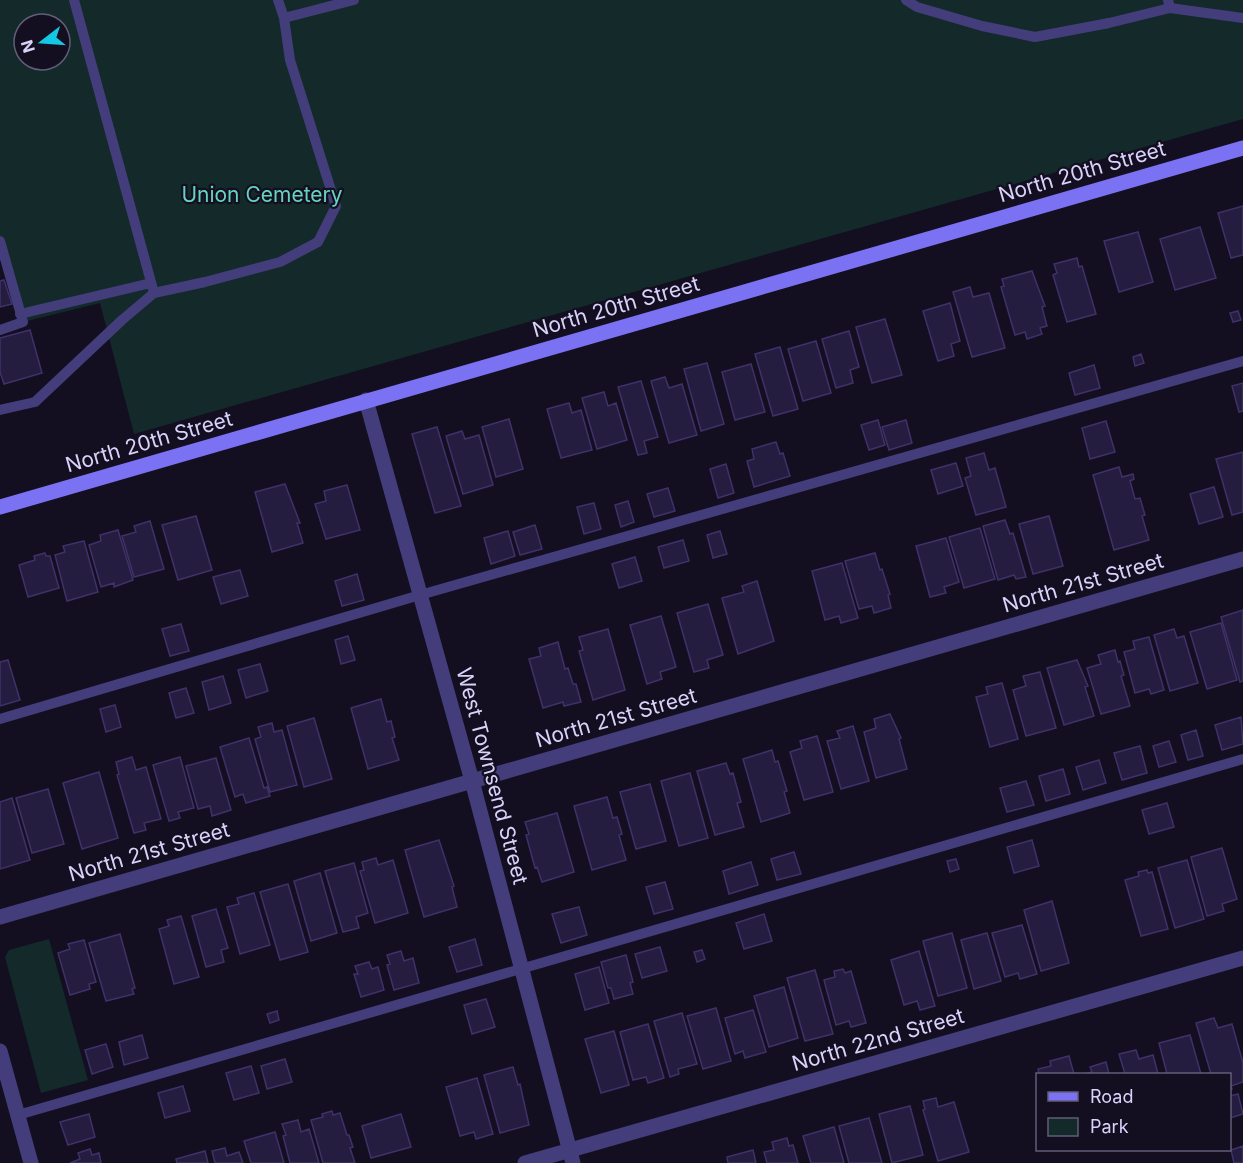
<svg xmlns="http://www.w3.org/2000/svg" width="1243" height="1163" viewBox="0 0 1243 1163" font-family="Inter,sans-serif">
<rect width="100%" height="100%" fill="#130f20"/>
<path fill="#13292a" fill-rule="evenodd" d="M0 0H1243V119L134 434 100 303 23 322 0 241ZM24 24H60V60H24Z
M49 939 88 1080 41 1093 5 957 9 950Z"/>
<path fill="#251d40" stroke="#3f3169" stroke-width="1.5" d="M1243 206V255L1231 258 1218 213Z
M1200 227 1216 278 1175 290 1160 239Z
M1138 232 1153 282 1119 292 1104 241Z
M1077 258 1079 267 1082 266 1096 314 1067 322 1053 275 1057 273 1054 264Z
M1032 271 1045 306 1042 307 1047 326 1040 328 1042 334 1027 339 1025 332 1015 335 1001 287 1004 286 1002 279Z
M4 280 12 304 0 307V281Z
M970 287 973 297 989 293 1005 348 972 357 953 292Z
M950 303 960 341 951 344 954 356 938 361 923 311Z
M1238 311 1241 320 1233 322 1230 313Z
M885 319 902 375 872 383 856 327Z
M30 330 42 373 4 384 0 372V338Z
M849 331 859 367 850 370 853 383 836 388 822 339Z
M816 341 831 393 803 401 788 349Z
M780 347 798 409 773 416 755 354Z
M1141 354 1144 363 1135 366 1133 357Z
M707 363 724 424 701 431 684 369Z
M751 364 765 412 735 420 722 372Z
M1094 365 1100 388 1075 395 1069 373Z
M665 377 669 388 682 384 697 435 669 443 651 381Z
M641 381 658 437 644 441 647 453 638 455 618 387Z
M1243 383V411L1239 412 1232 386Z
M604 392 608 406 616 403 627 440 597 449 582 398Z
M569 403 572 413 581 410 592 450 561 458 547 409Z
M509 419 523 469 496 477 482 427Z
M878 420 885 445 869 450 861 425Z
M906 420 912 443 889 450 882 427Z
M1106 421 1115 452 1090 459 1082 428Z
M437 427 461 506 435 513 412 434Z
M462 431 465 439 479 435 493 485 463 494 446 436Z
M776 442 780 454 783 453 790 476 754 487 747 461 754 459 752 449Z
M1243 452V512L1232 515 1216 459Z
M984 453 989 470 995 468 1006 507 976 515 965 478 971 476 966 458Z
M956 463 963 486 938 494 931 470Z
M726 464 734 493 718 498 710 469Z
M1119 467 1122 477 1133 474 1134 479 1130 481 1135 499 1140 498 1145 515 1142 516 1149 540 1114 550 1093 475Z
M285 484 300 523H297L303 543 272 552 255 492Z
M347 485 360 530 326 539 315 504 326 501 324 491Z
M1214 487 1223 517 1199 524 1190 494Z
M668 488 675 511 654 517 647 494Z
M628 501 634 522 621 527 615 505Z
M594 503 601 529 584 534 577 507Z
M196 516 212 570 178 580 162 525Z
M1049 516 1063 566 1033 574 1019 524Z
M1005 520 1010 534 1013 533 1026 577 1016 579 1014 575 998 580 983 526Z
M150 521 164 569 134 577 122 536 136 532 134 526Z
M535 525 542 549 520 555 513 532Z
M980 528 995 579 964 588 949 537Z
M118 530 133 580 114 587V583L101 587 89 545 101 541 100 535Z
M508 531 515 556 491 564 484 538Z
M720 531 727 554 713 558 707 535Z
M946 538 959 582 944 587 946 593 930 597 916 546Z
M683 540 689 561 664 568 658 547Z
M84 541 98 592 67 601 55 555 65 552 63 546Z
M45 553 46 556H50L59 588 28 597 19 565 35 560 34 556Z
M875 553 880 570 882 569 890 594 888 595 891 608 874 613 872 606 859 609 845 561Z
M635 557 642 581 619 588 612 564Z
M842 563 858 618 841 623 839 616 825 620 812 571Z
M240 570 248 596 221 604 213 577Z
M357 574 364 600 342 606 335 581Z
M757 581 774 641 738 654 722 598 744 592 742 586Z
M708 604 723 655 707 660 709 668 694 672 677 613Z
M1243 610V681L1240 682 1221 617Z
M661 616 676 667 660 672 662 679 647 684 630 625Z
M1221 623 1237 680 1207 689 1190 632Z
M181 624 189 651 170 656 162 629Z
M608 629 625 690 593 700 579 651 583 650 579 637Z
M1174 629 1177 638 1184 636 1198 683 1170 691 1154 635Z
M348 636 355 660 341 664 335 640Z
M1149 637 1164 690 1151 694 1149 689 1135 693 1124 652 1135 649 1133 641Z
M558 642 565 669 568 668 573 684H576L581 702 564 706 563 702 543 708 529 659 541 656 539 648Z
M1115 650 1118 662 1120 661 1124 675 1121 676 1130 706 1101 714 1087 668 1101 664 1098 655Z
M8 660 20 700 0 706V662Z
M1077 660 1088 686 1085 687 1094 716 1064 725 1047 668Z
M260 664 268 691 246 698 238 670Z
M1040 672 1056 728 1026 736 1013 690 1026 686 1023 676Z
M223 676 231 703 209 710 202 682Z
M1002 683 1018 739 990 747 976 697 988 694 986 687Z
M186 688 194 713 176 718 169 693Z
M381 699 387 722 391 721 395 737 392 738 399 760 368 769 351 708Z
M115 705 121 727 106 732 100 709Z
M890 714 901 738 899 739 907 769 876 778 864 732 876 728 874 719Z
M1241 717 1243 744 1222 750 1215 725Z
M314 718 332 779 304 787 287 726Z
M272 723 274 732 282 730 297 785 270 792 255 739 261 737 258 727Z
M853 726 869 781 841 789 827 741 840 738 837 731Z
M1196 730 1203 756 1188 760 1181 735Z
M817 736 833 792 804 800 790 752 802 748 800 741Z
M249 738 264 788 267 787 270 796 246 803 243 794 235 797 220 747Z
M1169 741 1176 762 1159 767 1153 746Z
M1140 746 1147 773 1122 780 1114 753Z
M772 750 775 762 778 761 787 791 784 792 790 813 761 822 743 759Z
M132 757 136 770 146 767 161 819 144 823 146 830 134 833 117 775 119 774 116 762Z
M180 757 194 808 178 812 180 818 169 821 153 765Z
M216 758 231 810 212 816 210 806 198 809 186 766Z
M1099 760 1106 783 1083 790 1076 767Z
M726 763 730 774 733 773 741 802 737 803 744 827 715 835 697 771Z
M1063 769 1070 794 1046 801 1039 776Z
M99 772 118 838 82 849 63 783Z
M690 773 708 838 679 846 661 781Z
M1026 781 1034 805 1007 812 1000 788Z
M650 784 666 841 636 849 620 792Z
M48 789 64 844 32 853 16 798Z
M607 797 613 818 617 817 622 834 619 835 626 860 592 870 574 806Z
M12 798 30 860 0 869V802Z
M1167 803 1174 827 1149 834 1142 810Z
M557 813 574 872 542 882 537 867 535 868 526 835 529 834 525 822Z
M439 840 454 886 452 887 457 907 424 917 405 850Z
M1032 840 1039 866 1014 873 1007 847Z
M1222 848 1237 899 1222 904 1224 911 1207 916 1191 857Z
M794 852 801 874 777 880 771 859Z
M376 858 378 865 393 860 408 913 375 923 360 871 364 870 362 862Z
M956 859 959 869 950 872 947 861Z
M1187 860 1204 919 1175 928 1158 868Z
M751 862 758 885 729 894 723 871Z
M354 863 368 913 356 917 359 928 343 932 325 871Z
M1147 870 1148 873 1152 872 1168 929 1141 936 1125 880 1139 876 1138 872Z
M320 873 337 933 311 941 294 881Z
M665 882 673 909 654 914 646 887Z
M288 884 308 952 280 960 260 892Z
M254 893 270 945 240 954 227 907 239 904 237 898Z
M1052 901 1069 963 1041 971 1024 910Z
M579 907 587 935 561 943 552 914Z
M216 909 228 948 221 950 224 962 206 967 192 916Z
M764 914 772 941 744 949 736 923Z
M181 916 199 977 174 984 159 929 169 926 167 920Z
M1022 925 1037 974 1020 979 1018 973 1005 977 992 933Z
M952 933 967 988 938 996 923 941Z
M987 933 1001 981 974 989 961 940Z
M120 934 135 988 132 989 134 994 106 1001 89 943Z
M475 939 482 965 457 972 449 947Z
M84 940 96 982 89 984 90 989 70 995 58 953 70 949 68 944Z
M660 947 667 971 642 978 635 954Z
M702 950 705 959 697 962 694 952Z
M401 951 404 961 413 958 419 983 394 990 387 965 390 964 387 955Z
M919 951 935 1006 920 1010 917 1001 904 1005 891 960Z
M626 955 633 982 630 983 633 994 614 999 611 988H608L601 962Z
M369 962 372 969 378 967 384 990 361 997 354 974H358L355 966Z
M599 967 609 1003 585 1010 575 974Z
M843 969 845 973 851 971 866 1023 851 1027 849 1021 836 1025 824 980 835 977 834 971Z
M815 970 833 1034 805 1041 787 978Z
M784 987 798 1038 769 1047 754 996Z
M486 999 495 1027 472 1034 464 1005Z
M716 1008 731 1061 703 1069 687 1016Z
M753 1010 766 1052 745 1058 743 1051 735 1054 725 1018Z
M277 1011 279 1020 270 1023 267 1014Z
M682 1013 697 1064 678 1069 679 1074 670 1077 654 1021Z
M1214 1018 1218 1028 1232 1024 1243 1063V1082L1231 1086 1232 1089 1230 1090V1074H1211L1196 1023Z
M648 1024 664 1078 648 1083 646 1077 633 1080 620 1032Z
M614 1031 629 1085 601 1093 585 1039Z
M142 1035 148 1058 124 1065 119 1042Z
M1190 1035 1201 1074H1167L1159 1043Z
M106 1044 113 1067 92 1074 85 1050Z
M1136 1050 1139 1059 1153 1055 1158 1074H1125L1119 1054Z
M1069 1056 1074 1074H1039L1038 1069 1051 1066 1050 1061Z
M285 1059 292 1082 267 1089 261 1066Z
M1106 1062 1109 1074H1084L1092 1072 1090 1067Z
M251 1066 259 1093 234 1100 226 1073Z
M513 1067 518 1085 520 1084 529 1125 500 1133 484 1075Z
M477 1078 493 1134 476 1139 474 1132 460 1136 446 1087Z
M183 1086 190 1111 165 1118 158 1093Z
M1238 1094 1243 1114 1230 1118V1096Z
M936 1098 938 1107 954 1102 969 1152 938 1161 923 1110 925 1109 923 1101Z
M910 1106 923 1155 892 1163 879 1114Z
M332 1111 333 1115 340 1113 347 1135H349L353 1147 350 1148 355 1163H323L311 1120 323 1117 322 1114Z
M89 1114 95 1137 68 1145 60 1122Z
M401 1114 411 1147 371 1158 362 1126Z
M869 1118 882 1163H849L839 1126Z
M298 1120 301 1132 309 1129 319 1163H290L283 1136 286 1135 282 1124Z
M834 1127 844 1163H811L803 1136Z
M275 1132 284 1163H251L244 1141Z
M787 1138 789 1146 793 1145 798 1163H767L764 1152 774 1150 772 1142Z
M1243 1146V1163H1234L1231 1150Z
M225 1148 227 1156 239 1152 243 1163H215L212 1151Z
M90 1149 92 1155 99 1153 101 1163H70L80 1159 78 1153Z
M753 1150 756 1163H728L727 1157Z
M205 1151 208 1163H177L176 1159Z"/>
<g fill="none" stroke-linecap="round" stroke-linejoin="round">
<path stroke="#433e7b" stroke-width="10" d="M74 0 154 293 205 282 280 262 318 242 336 206 290 60 284 18 278 0
M906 0 917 7 982 26 1035 37 1109 23 1170 8 1168 0
M1170 8 1243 18
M284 18 354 0
M0 241 23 322 0 330
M20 314 151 283
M0 410 35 402 122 320 154 293
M0 719 420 595 1243 361
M18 1115 1243 759"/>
<path stroke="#433e7b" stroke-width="15" d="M366 400 472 781 573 1163
M0 917 1243 559
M0 1051 31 1163
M525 1163 1243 958"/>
<path stroke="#7b72f3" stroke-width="15" d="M0 507 1243 148"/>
</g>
<g text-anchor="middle" stroke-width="4.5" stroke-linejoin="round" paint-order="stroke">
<g font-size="21" fill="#d9d2fb" stroke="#130f20">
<text transform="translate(1082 172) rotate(-16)" y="7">North 20th Street</text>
<text transform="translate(616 307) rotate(-16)" y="7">North 20th Street</text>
<text transform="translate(149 442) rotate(-16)" y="7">North 20th Street</text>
<text transform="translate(1083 583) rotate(-16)" y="7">North 21st Street</text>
<text transform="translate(616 718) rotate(-16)" y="7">North 21st Street</text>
<text transform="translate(492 776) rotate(75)" y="7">West Townsend Street</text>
<text transform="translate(149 852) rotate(-16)" y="7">North 21st Street</text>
<text transform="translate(878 1040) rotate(-16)" y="7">North 22nd Street</text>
</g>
<g font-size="21" fill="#65d4be" stroke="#130f20">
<text x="262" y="202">Union Cemetery</text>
</g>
</g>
<rect x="1036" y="1073" width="195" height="78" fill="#130f20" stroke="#625d78" stroke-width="1.5"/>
<rect x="1048" y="1092" width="30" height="9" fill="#7b72f3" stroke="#625d78" stroke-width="1.5"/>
<text x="1090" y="1103" font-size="18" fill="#d9d2fb">Road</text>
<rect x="1048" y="1118" width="30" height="18" fill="#13292a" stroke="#625d78" stroke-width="1.5"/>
<text x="1090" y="1133" font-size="18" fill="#d9d2fb">Park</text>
<g transform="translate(42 42) rotate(253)"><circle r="28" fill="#130f20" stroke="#625d78" stroke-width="1.5"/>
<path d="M0-4.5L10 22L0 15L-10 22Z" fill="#14c7e5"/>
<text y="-9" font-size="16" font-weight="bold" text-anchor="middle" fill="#d9d2fb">N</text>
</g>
</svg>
